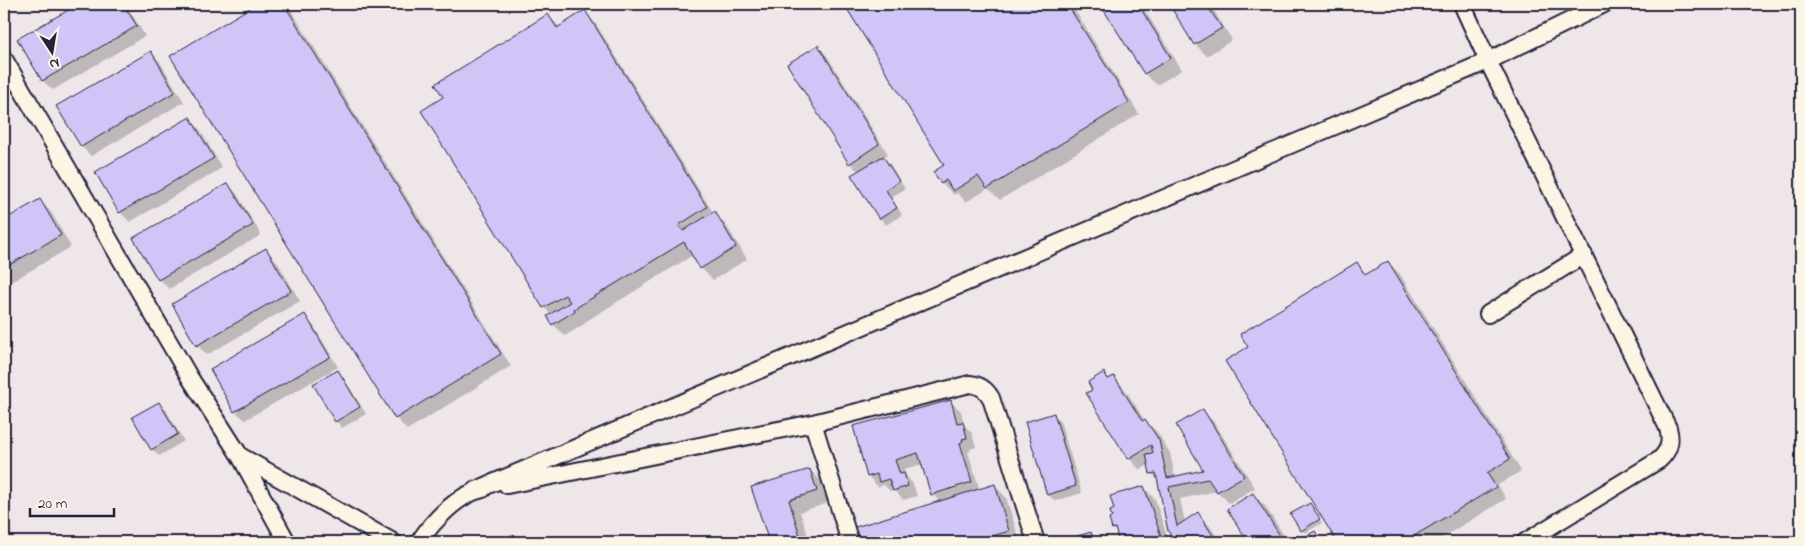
<svg xmlns="http://www.w3.org/2000/svg" width="1805" height="546" viewBox="0 0 1805 546" font-family="'Indie Flower',sans-serif">
<rect width="100%" height="100%" fill="#efe6ea"/>
<filter id="ink" filterUnits="userSpaceOnUse"><feTurbulence type="fractalNoise" baseFrequency=".02" numOctaves="2"/><feDisplacementMap in="SourceGraphic" scale="10" xChannelSelector="R" yChannelSelector="G"/><feConvolveMatrix kernelMatrix="1 2 1 2 8 2 1 2 1" color-interpolation-filters="sRGB"/></filter>
<g filter="url(#ink)">
<path fill="#0003" d="M81 4H126L145 36 53 90 43 81 19 40Z
M145 4H159L149 9Z
M259 4 288 5 511 366 407 430 396 418 172 57Z
M845 4H1071L1139 114 1000 200 988 189 966 202 957 193 954 195 942 183 946 165Z
M1102 4H1141L1182 70 1157 85 1145 74Z
M1170 4H1210L1232 40 1207 56 1195 44Z
M585 12 596 24 714 214 726 225 747 259 713 280 701 268 693 255 585 322 586 323 565 336 553 324 551 315 544 307 423 112 445 98 548 16 560 27Z
M818 47 827 56 888 154 883 158 890 164 905 189 891 197 902 215 886 225 880 218 859 172 850 163Z
M151 52 160 62 184 102 91 156 82 147Z
M190 119 199 128 222 168 130 222 120 212Z
M4 134 10 144 4 148Z
M228 184 237 194 261 235 169 289 159 279Z
M40 201 51 212 71 247 4 286V222Z
M266 250 276 260 300 301 207 355 197 345Z
M1388 263 1400 274 1521 471 1498 485 1506 499 1435 542H1339L1227 361 1250 347 1357 264 1368 275Z
M304 316 314 326 338 367 245 420 235 411Z
M338 371 344 378 366 414 342 428 336 421Z
M1104 373 1110 380 1114 377 1125 389 1145 421 1157 432 1170 453 1175 477 1205 471 1202 411 1214 422 1255 488 1229 503 1217 491 1180 499 1185 522 1198 514 1210 526 1220 542H1177L1170 530 1159 481 1151 473 1149 465 1140 470 1129 458 1094 390Z
M951 402 961 411 964 425 972 433 976 447 970 449 971 451 968 452 980 490 994 485 1006 497 1020 542H858L854 529 940 502 932 494 923 464 904 469 907 477 913 484 917 496 903 500 894 490 890 491 884 485 878 487 869 477 855 427Z
M159 403 166 410 184 441 159 456 152 449Z
M1053 414 1060 421 1082 493 1055 501 1048 494Z
M810 470 822 482 828 503 800 512 810 542H770L753 488Z
M1143 487 1155 499 1169 542H1121L1117 532 1113 528Z
M1253 494 1265 506 1288 542H1250L1229 509Z
M1310 504 1322 523 1305 533 1302 530Z
M1315 532 1324 542H1299Z
M1091 533 1100 542H1063Z"/>
<path fill="#d1c4f6" stroke="#22223b" d="M79 4H123L137 26 42 81 17 39Z
M256 4H284L501 354 395 419 170 56Z
M844 4H1067L1129 102 987 189 978 176 953 191 946 180 941 184 933 172 944 165Z
M1100 4H1138L1171 58 1144 74Z
M1169 4H1206L1222 28 1194 45Z
M585 10 707 207 679 225 683 231 715 211 736 247 700 269 684 242 574 309 575 311 552 325 547 316 570 302 565 295 543 308 421 111 443 97 435 84 548 14 557 28Z
M818 45 879 144 849 164 787 64Z
M151 51 175 92 81 147 56 106Z
M190 117 214 158 119 213 95 172Z
M883 156 899 181 886 190 897 208 879 219 851 175Z
M228 183 253 225 158 280 133 238Z
M40 199 61 235 4 268V220Z
M266 248 291 291 196 346 172 304Z
M1388 261 1510 459 1487 473 1496 487 1404 542H1337L1225 361 1248 347 1240 334 1357 262 1365 275Z
M305 314 330 357 234 412 210 369Z
M338 370 360 407 335 422 313 384Z
M1104 372 1108 379 1114 376 1142 421 1145 419 1159 440 1167 478 1203 470 1176 425 1203 409 1244 476 1217 492 1208 479 1169 487 1177 526 1198 512 1217 542H1175L1168 531 1156 473 1150 474 1146 454 1153 453 1151 445 1128 459 1086 393 1092 390 1088 382Z
M951 400 957 423 963 422 967 438 962 439 963 441 960 443 972 482 931 495 918 453 895 460 900 474 904 473 908 486 893 491 889 479 879 482 877 474 867 477 853 426Z
M159 402 178 434 151 450 132 417Z
M1054 413 1076 486 1047 495 1025 422Z
M810 469 817 491 789 500 802 542H769L751 487Z
M995 484 1009 531 973 542H857L852 528Z
M1144 486 1163 542H1119L1115 528 1112 529 1109 519 1112 517 1110 511 1114 509 1110 496Z
M1253 493 1284 542H1248L1227 509Z
M1310 503 1320 519 1301 531 1290 514Z
M1315 531 1322 542H1296Z
M1091 532 1094 542H1061V541Z"/>
<g fill="none" stroke-linecap="round" stroke-linejoin="round">
<defs>
<path id="lane" d="M1462 4 1488 61 1668 428C1672 442 1669 451 1659 460L1525 542
M4 59 190 378 240 456 287 542
M1488 314 1584 255
M813 423 850 542
M240 456 393 542
M507 485 813 423 970 384C980 385 986 389 991 398L1036 542
M474 491 1488 61 1604 4
M419 542C433 521 458 494 483 489"/>
</defs>
<use href="#lane" stroke="#22223b" stroke-width="20"/>
<use href="#lane" stroke="#fcf5e5" stroke-width="16"/>
</g>
</g>
<rect width="1805" height="546" fill="none" stroke="#fcf5e5" stroke-width="20"/>
<rect x="10" y="10" width="1785" height="526" fill="none" stroke="#22223b" stroke-width="2" filter="url(#ink)"/>
<g transform="translate(52 52) rotate(168)" stroke="#fcf5e5" stroke-width="4" paint-order="stroke">
<path d="M0-4L9 19L0 12L-9 19Z" fill="#22223b"/>
<text y="-8" font-size="14" font-weight="bold" text-anchor="middle" fill="#22223b">N</text>
</g>
<path d="M30 508v8h84v-8" fill="none" stroke="#22223b" stroke-width="2.5"/>
<text x="38" y="508" font-size="15" fill="#22223b" stroke="#fcf5e5" stroke-width="4" paint-order="stroke">20 m</text>
</svg>
